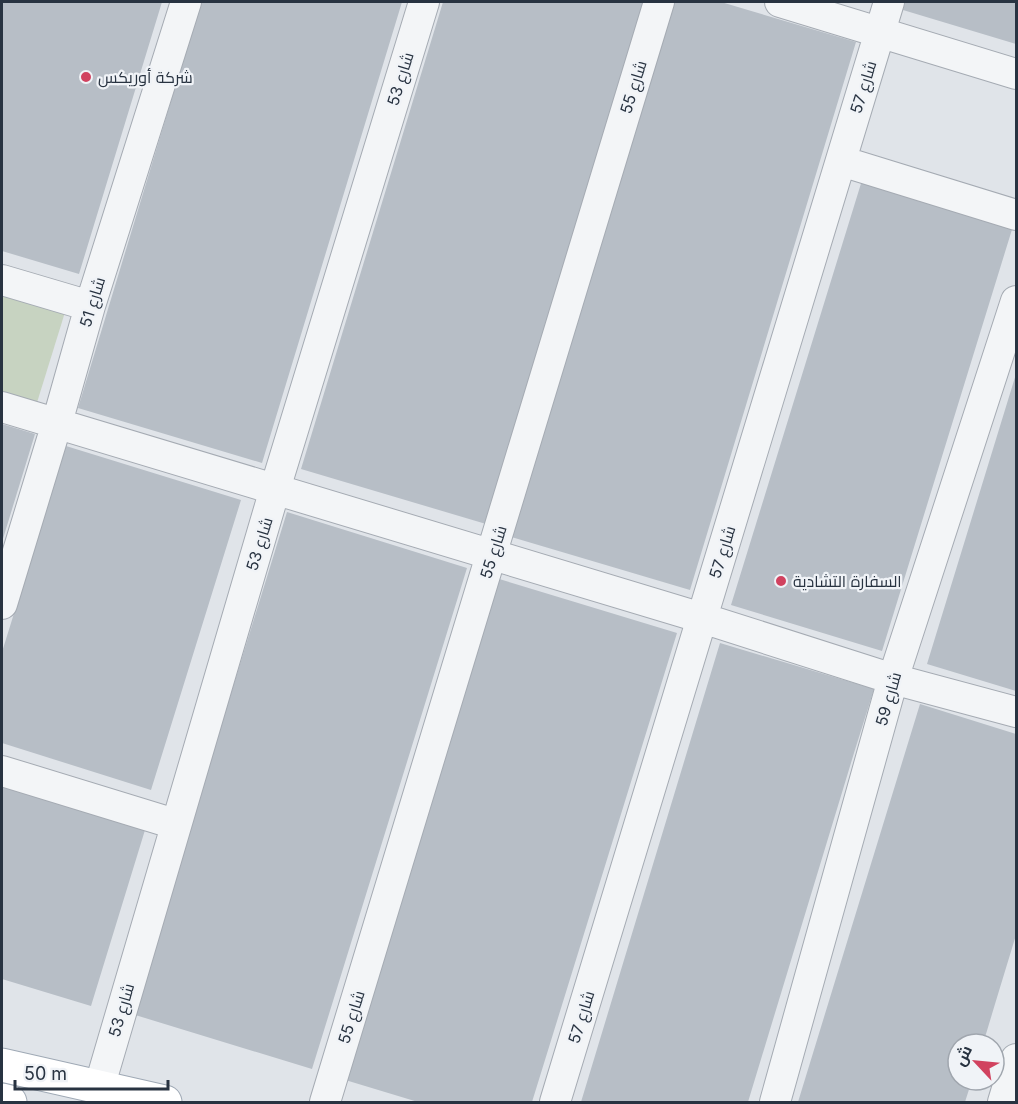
<svg xmlns="http://www.w3.org/2000/svg" width="1018" height="1104" viewBox="0 0 1018 1104" font-family="Inter,Cairo,sans-serif">
<rect width="100%" height="100%" fill="#e0e4e9"/>
<path fill="#c7d3c1" d="M2 290 66 309 35 409 2 399Z"/>
<path fill="#b7bec6" d="M2 2H162L79 274 2 251Z
M201 2H402L262 463 78 408Z
M443 2H644L486 524 301 469Z
M667 2H721L856 42 690 590 505 535Z
M905 2H1016V44L903 10Z
M863 177 1014 223 882 651 731 605Z
M1016 374V691L927 664Z
M2 424 35 434 2 542Z
M66 446 241 500 151 790 2 743V652Z
M287 512 467 568 312 1069 132 1014Z
M496 578 677 633 532 1102H418L342 1079Z
M720 643 874 689 854 753 748 1102H581Z
M920 704 1016 734V935L995 1004 983 1044H958V1080H972L965 1102H798Z
M2 787 145 830 91 1006 2 979Z"/>
<g fill="none" stroke-linecap="round" stroke-linejoin="round">
<defs>
<path id="minor" d="M780 2 1016 74
M841 161 1016 215
M2 280 90 306
M2 407 702 618 893 679 1016 712
M2 604 57 423 90 306 186 2
M2 771 175 824
M99 1088 275 489 424 2
M325 1102 659 2
M555 1102 889 2
M775 1102 893 679 1016 301
M1003 1102 1016 1059"/>
<path id="major" d="M2 1065 165 1102
M2 1100 10 1102"/>
</defs>
<use href="#minor" stroke="#a5abb3" stroke-width="32"/>
<use href="#major" stroke="#9fa9b5" stroke-width="35"/>
<use href="#minor" stroke="#f3f5f7" stroke-width="30"/>
<use href="#major" stroke="#fff" stroke-width="33"/>
</g>
<g fill="#d1425f" stroke="#f0f3f7" stroke-width="2">
<circle cx="86" cy="77" r="6"/>
<circle cx="781" cy="581" r="6"/>
</g>
<g text-anchor="middle" stroke-width="4.5" stroke-linejoin="round" paint-order="stroke">
<g font-size="16" fill="#283341" stroke="#f0f3f7" text-anchor="start">
<text x="98" y="83">شركة أوريكس</text>
<text x="793" y="587">السفارة التشادية</text>
</g>
<g font-size="16" fill="#283341" stroke="#f0f3f7">
<text transform="translate(400 79) rotate(-73)" y="6">شارع 53</text>
<text transform="translate(633 87) rotate(-73)" y="6">شارع 55</text>
<text transform="translate(863 87) rotate(-73)" y="6">شارع 57</text>
<text transform="translate(92 302) rotate(-73)" y="6">شارع 51</text>
<text transform="translate(259 544) rotate(-73)" y="6">شارع 53</text>
<text transform="translate(493 552) rotate(-73)" y="6">شارع 55</text>
<text transform="translate(722 552) rotate(-73)" y="6">شارع 57</text>
<text transform="translate(888 699) rotate(-74)" y="6">شارع 59</text>
<text transform="translate(121 1010) rotate(-74)" y="6">شارع 53</text>
<text transform="translate(351 1017) rotate(-73)" y="6">شارع 55</text>
<text transform="translate(581 1017) rotate(-73)" y="6">شارع 57</text>
</g>
</g>
<rect width="1018" height="1104" fill="none" stroke="#283341" stroke-width="6"/>
<g transform="translate(976 1062) rotate(296)"><circle r="28" fill="#f0f3f7" stroke="#a0a6ae" stroke-width="1.5"/>
<path d="M0-4.5L10 22L0 15L-10 22Z" fill="#d1425f"/>
<text y="-9" font-size="16" font-weight="bold" text-anchor="middle" fill="#283341">ش</text>
</g>
<path d="M15 1080v9h153v-9" fill="none" stroke="#283341" stroke-width="3"/>
<text x="24" y="1080" font-size="18" fill="#283341" stroke="#f0f3f7" stroke-width="4.5" paint-order="stroke">50 m</text>
</svg>
